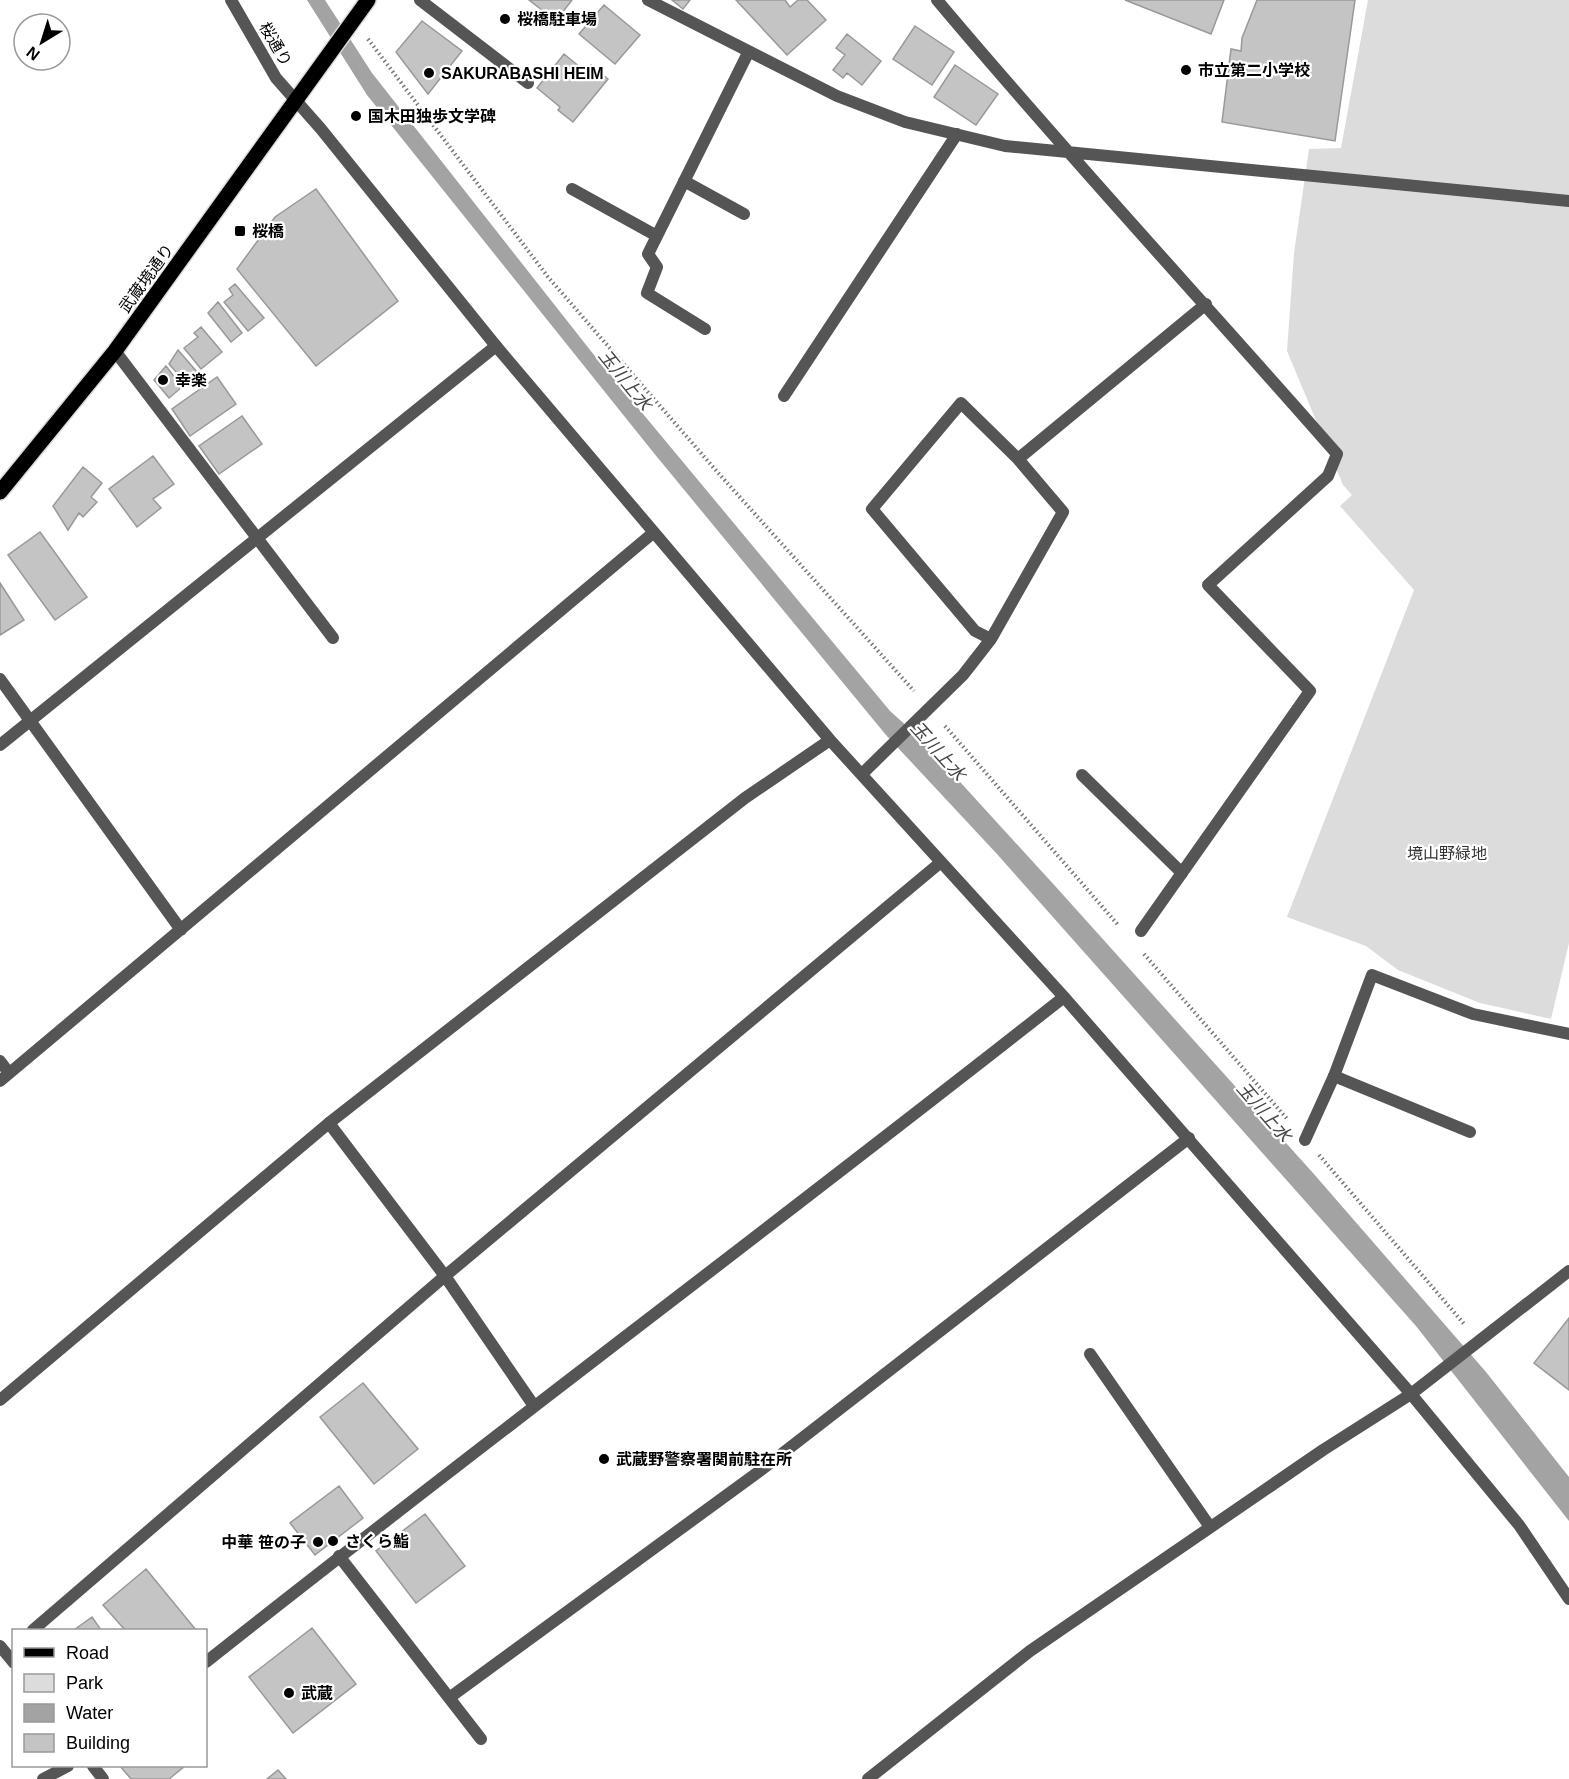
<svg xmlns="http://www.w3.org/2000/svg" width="1569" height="1779" viewBox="0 0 1569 1779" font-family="Helvetica,'Noto Sans JP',sans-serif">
<rect width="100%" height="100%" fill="#fff"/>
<path fill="#dcdcdc" d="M1368 0H1569V943L1551 1019 1480 1003 1398 970 1366 946 1287 917 1414 590 1340 506 1352 495 1343 485 1287 351 1294 253 1309 149 1341 148Z"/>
<path fill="#a3a3a3" d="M307 0H325L372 73 594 355 890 711 919 737 1056 887 1313 1173 1486 1372 1569 1477V1521L1416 1326 997 854 886 735 653 452 367 95Z"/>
<path fill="#c4c4c4" stroke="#999" stroke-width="1.5" d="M529 0H572L556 21Z
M672 0H690L683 9Z
M736 0H785L790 7 798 0H807L826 20 787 55Z
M1125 0H1224L1211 34Z
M1257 0H1355L1335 141 1222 122 1231 49 1241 51 1242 38Z
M604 5 640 35 615 64 579 34Z
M422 21 462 51 428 94 396 52Z
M915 26 954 52 932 85 893 59Z
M847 34 881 61 862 85 847 73 843 78 833 70 845 55 836 48Z
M564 54 586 72 591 65 608 79 573 122 558 110 560 107 537 88Z
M955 65 998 94 976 125 934 97Z
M316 189 398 301 316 366 237 269 275 217Z
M235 284 264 318 248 331 224 302 233 295 229 289Z
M218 302 242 333 231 342 208 313Z
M201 327 222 352 201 369 184 348 198 337 194 333Z
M178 350 197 372 185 382 169 364Z
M166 366 182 387 169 398 154 380Z
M217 377 236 404 190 436 172 409Z
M242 416 262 444 219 474 199 446Z
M153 456 174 484 153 499 161 508 137 527 109 489Z
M83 467 102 483 91 497 97 502 83 517 79 513 68 530 53 506Z
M40 532 87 597 55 620 8 555Z
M0 583 24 620 0 635Z
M1569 1318V1390L1534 1363Z
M363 1383 418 1449 374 1484 320 1417Z
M339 1486 363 1518 315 1555 290 1523Z
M425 1514 465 1566 416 1603 376 1551Z
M146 1569 196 1630H125L103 1605Z
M92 1617 101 1630H74Z
M312 1628 356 1684 293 1733 249 1677Z
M120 1766H185L169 1779H131Z
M278 1770 286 1779H267Z"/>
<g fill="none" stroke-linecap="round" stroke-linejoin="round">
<defs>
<path id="primary" d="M0 492 115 351 368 0"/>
</defs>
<use href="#primary" stroke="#dbdbdb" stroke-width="18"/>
<path stroke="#777" stroke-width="4" stroke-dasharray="1.5 3" stroke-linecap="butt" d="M368 39 548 277 720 475 914 691
M945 726 1119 926
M1144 954 1288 1120
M1319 1155 1465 1325"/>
<path stroke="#555" stroke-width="12" d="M420 0 528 83
M684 181 744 214
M572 189 657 236
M705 329 647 293 657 267 648 254 748 53
M115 351 333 638
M0 679 181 930
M0 745 496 346
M1082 775 1182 873
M0 1061 9 1073
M1334 1076 1470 1132
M0 1081 653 533
M1090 1354 1210 1527
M0 1400 329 1123
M339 1556 481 1739
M449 1698 761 1470 1189 1138"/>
<path stroke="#555" stroke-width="12" d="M231 0 276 78 321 129 496 346 830 740 1064 997 1411 1394 1519 1525 1569 1599
M648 0 837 96 905 122 1005 146 1569 201
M937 0C1067 155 1204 302 1337 454L1328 476 1208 585 1310 691 1141 931
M784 396 957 134
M1018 459 1206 304
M862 774 963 675 991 639 1063 512 1018 459 961 403 872 509 975 631 991 639
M1305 1140 1334 1076 1372 975 1473 1014 1569 1034
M534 1406 445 1276 329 1123 745 798 830 740
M33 1630 445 1276 941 862
M0 1646 14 1663
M206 1662C490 1437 780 1221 1064 997
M93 1766 103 1779
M43 1779 68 1766
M868 1779 1030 1651 1323 1450 1411 1394 1569 1271"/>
<use href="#primary" stroke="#000" stroke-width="15"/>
</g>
<g fill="#000" stroke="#fff" stroke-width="2">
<circle cx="505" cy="19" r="6"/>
<circle cx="1186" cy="70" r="6"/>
<circle cx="429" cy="73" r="6"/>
<circle cx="356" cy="116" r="6"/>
<rect x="234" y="225" width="12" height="12" rx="3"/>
<circle cx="163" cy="380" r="6"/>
<circle cx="604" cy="1459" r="6"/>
<circle cx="333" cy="1541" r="6"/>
<circle cx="318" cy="1542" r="6"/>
<circle cx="289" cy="1693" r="6"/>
</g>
<g text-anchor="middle" stroke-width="4.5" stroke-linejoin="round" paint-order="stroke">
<g font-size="16" font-weight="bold" fill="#000" stroke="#fff" text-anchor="start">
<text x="517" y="25">桜橋駐車場</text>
<text x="1198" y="76">市立第二小学校</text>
<text x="441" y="79">SAKURABASHI HEIM</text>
<text x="368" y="122">国木田独歩文学碑</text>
<text x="252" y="237">桜橋</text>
<text x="175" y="386">幸楽</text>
<text x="616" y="1465">武蔵野警察署関前駐在所</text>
<text x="345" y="1547">さくら鮨</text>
<text x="306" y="1548" text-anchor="end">中華 笹の子</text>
<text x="301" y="1699">武蔵</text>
</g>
<g font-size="16" fill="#000" stroke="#fff">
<text transform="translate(276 44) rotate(60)" y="6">桜通り</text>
<text transform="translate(146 278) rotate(-54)" y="6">武蔵境通り</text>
</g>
<g font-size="16" fill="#333" stroke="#fff">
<text x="1447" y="859">境山野緑地</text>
</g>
<g font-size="18" font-style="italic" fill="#444" stroke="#fff">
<text transform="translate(625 380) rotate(51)" y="6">玉川上水</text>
<text transform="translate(938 751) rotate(48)" y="6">玉川上水</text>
<text transform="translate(1264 1112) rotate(49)" y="6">玉川上水</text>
</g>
</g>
<rect x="12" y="1629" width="195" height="138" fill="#ffffff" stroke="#999999" stroke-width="1.5"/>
<rect x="24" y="1648" width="30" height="9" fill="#000000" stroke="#999999" stroke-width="1.5"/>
<text x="66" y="1659" font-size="18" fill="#000000">Road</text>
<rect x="24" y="1674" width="30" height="18" fill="#dcdcdc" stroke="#999999" stroke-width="1.5"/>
<text x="66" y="1689" font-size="18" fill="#000000">Park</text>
<rect x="24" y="1704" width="30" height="18" fill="#a3a3a3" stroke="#999999" stroke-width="1.5"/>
<text x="66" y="1719" font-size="18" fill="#000000">Water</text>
<rect x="24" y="1734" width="30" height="18" fill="#c4c4c4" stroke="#999999" stroke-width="1.5"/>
<text x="66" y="1749" font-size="18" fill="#000000">Building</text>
<g transform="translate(42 42) rotate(218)"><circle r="28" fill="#ffffff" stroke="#999999" stroke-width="1.5"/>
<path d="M0-4.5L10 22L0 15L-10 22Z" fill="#000000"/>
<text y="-9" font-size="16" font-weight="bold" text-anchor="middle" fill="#000000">N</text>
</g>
</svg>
